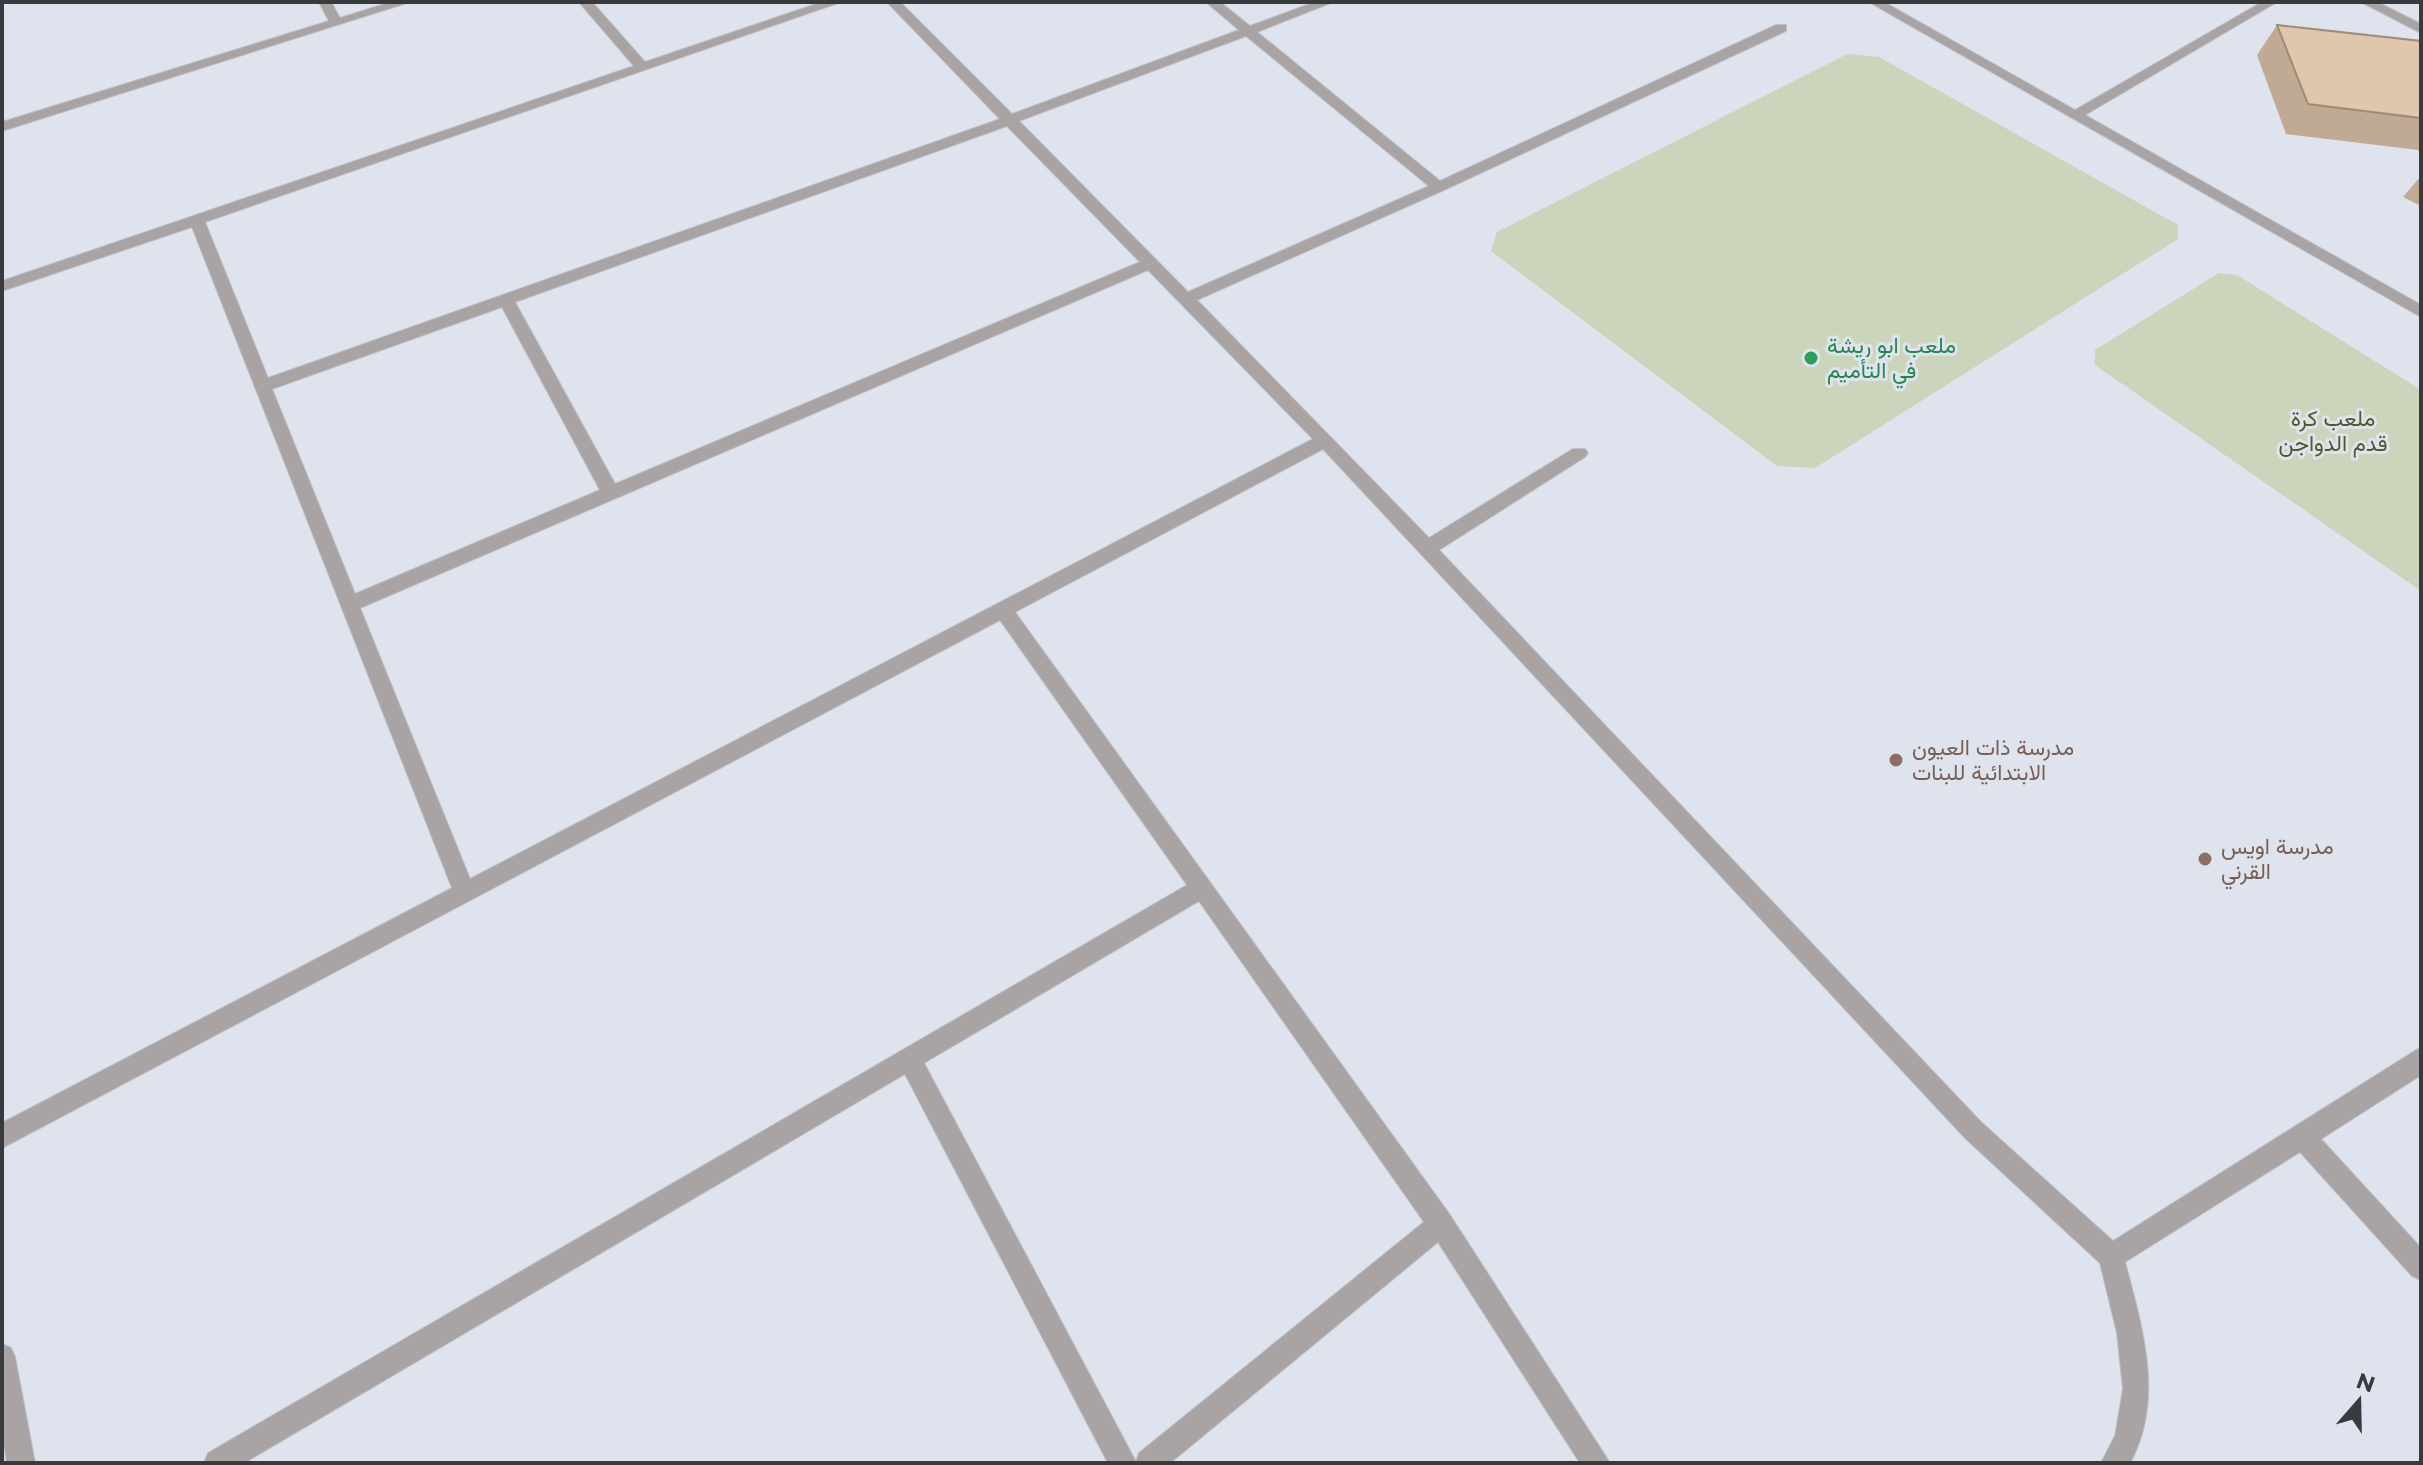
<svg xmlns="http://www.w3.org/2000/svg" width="2423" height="1465" viewBox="0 0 2423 1465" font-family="Montserrat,Vazirmatn,sans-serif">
<rect width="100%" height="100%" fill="#dee3ed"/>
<path fill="#cad5bb" d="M1847 54 1879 57 2178 225V239L1815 468 1777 466 1491 251 1497 232Z
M2219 273 2237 275 2421 390V591L2095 365V350Z"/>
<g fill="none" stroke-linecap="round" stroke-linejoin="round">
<defs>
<path id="minor" d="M319 2H331L340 18 391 2H410L2 131V122L329 21Z
M579 2H592L645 62 822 2H841L205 222 268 378 1000 119 887 2H900L1012 114 1239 30 1206 2H1220L1250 26 1315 2H1333L1257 32 1440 181 1776 25H1786V31L1444 190 1197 300 1429 538 1573 449H1585L1588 453 1585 457 1439 550 1981 1122 2113 1241 2421 1047V1074L2418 1077 2321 1139 2421 1248V1280L2412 1276 2300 1152 2125 1262C2142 1327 2165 1399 2130 1463H2101L2115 1436 2123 1389 2117 1333 2100 1263 1965 1138 1323 449 1015 612 1450 1215 1610 1463H1580L1438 1242 1170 1463H1108L905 1074 244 1463H204L208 1453 1187 885 1000 620 2 1148V1123L452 888 192 227 2 291V281L634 66ZM1246 36 1429 186 1188 292 1019 121ZM1007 126 1140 262 615 484 515 302ZM1148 270 1313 439 470 879 360 608ZM502 307 600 490 355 594 272 389ZM1199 901 1424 1222 1139 1453 1136 1462 924 1063Z
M1869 2H1884L2075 110 2262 2H2277L2085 115 2421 305V317Z
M2361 2H2377L2421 24V33Z
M2 1344 11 1348 15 1357 35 1463H7L2 1432Z"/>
</defs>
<use href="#minor" stroke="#bdc1ca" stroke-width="2"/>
<use href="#minor" fill="#a9a3a4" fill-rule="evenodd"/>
</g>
<path fill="#c1aa94" d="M2277 25 2421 41V153L2418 150 2286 134 2257 55Z
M2421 176V206L2403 197Z"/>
<path fill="#e0c6ac" stroke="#9d8b78" stroke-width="2" d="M2277 25 2421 41V118L2308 104Z"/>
<circle fill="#2e9e5b" stroke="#dee3ed" stroke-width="3" cx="1811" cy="358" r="8"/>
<g fill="#8d6e63" stroke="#dee3ed" stroke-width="3">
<circle cx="1896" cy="760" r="8"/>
<circle cx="2205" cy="859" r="8"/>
</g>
<g text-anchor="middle" stroke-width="6" stroke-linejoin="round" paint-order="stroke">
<g font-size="22" fill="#27864d" stroke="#dee3ed" text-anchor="start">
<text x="1827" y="353">ملعب ابو ريشة<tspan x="1827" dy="25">في التأميم</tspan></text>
</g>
<g font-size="22" fill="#4a5c2a" stroke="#dee3ed">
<text x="2333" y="426">ملعب كرة<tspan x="2333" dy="25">قدم الدواجن</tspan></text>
</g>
<g font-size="22" fill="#785e54" stroke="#dee3ed" text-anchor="start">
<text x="1912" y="755">مدرسة ذات العيون<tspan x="1912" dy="25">الابتدائية للبنات</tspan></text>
<text x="2221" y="854">مدرسة اويس<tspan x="2221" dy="25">القرني</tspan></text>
</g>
</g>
<rect width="2423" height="1465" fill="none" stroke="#383b3e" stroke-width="8"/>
<g transform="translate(2359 1401) rotate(20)" stroke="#dee3ed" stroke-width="6" paint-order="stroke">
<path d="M0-6L14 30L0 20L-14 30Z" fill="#383b3e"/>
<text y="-12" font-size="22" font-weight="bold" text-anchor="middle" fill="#383b3e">N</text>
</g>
</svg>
